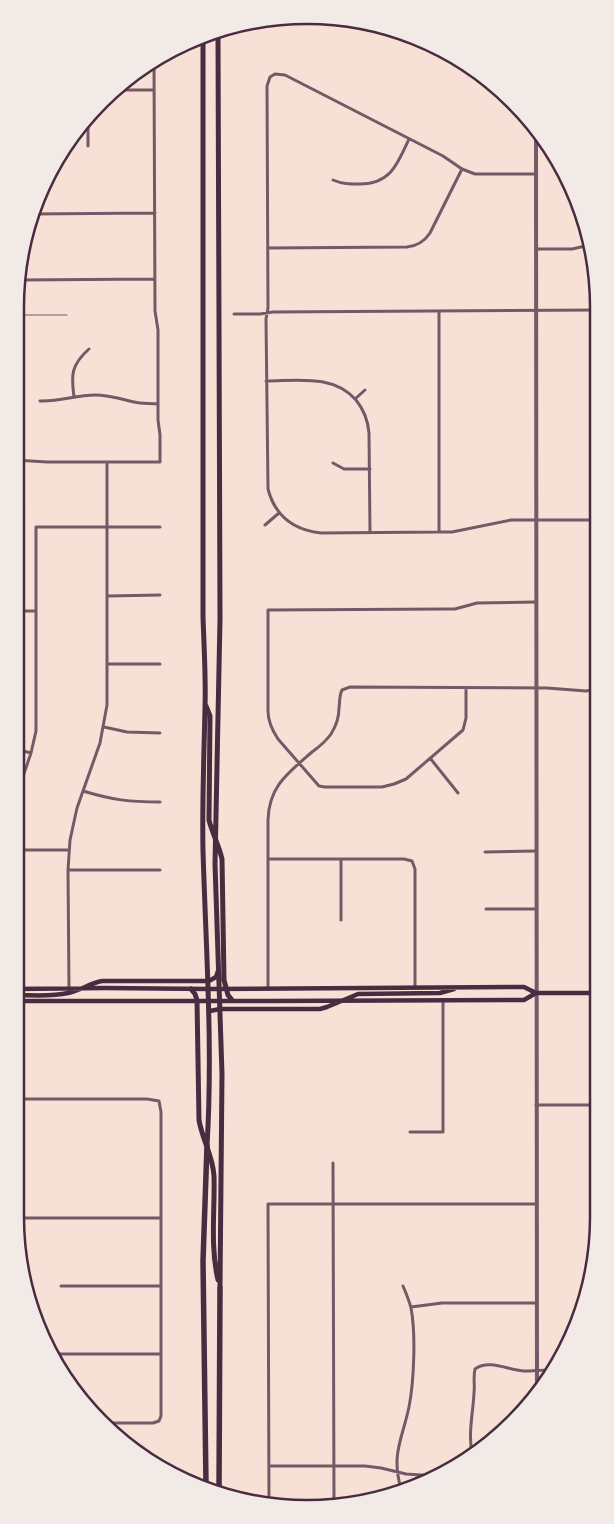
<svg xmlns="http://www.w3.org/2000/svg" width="614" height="1524" viewBox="0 0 614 1524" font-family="Ubuntu,sans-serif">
<rect width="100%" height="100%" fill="#f7e1d7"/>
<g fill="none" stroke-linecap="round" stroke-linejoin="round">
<path stroke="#755966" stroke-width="1" d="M15 315H67"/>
<path stroke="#755966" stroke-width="3" d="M120 90H154
M88 146V114
M536 174H475L462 169 443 156 285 75 275 74 270 77 267 86 268 308 266 319 268 489C275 516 294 530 321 533L439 532H452L511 520H597
M333 180C342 184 350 184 360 184 391 184 398 163 409 139
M30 214 155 213
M268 248 407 247C417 246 424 242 430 233L462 169
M536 249H572L590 245
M19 280 155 279
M439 311V532
M234 314H260L273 312 597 310
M266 381C297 381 333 374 356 400 364 410 368 420 369 433L370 532
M74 397C71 375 71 365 89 349
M355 399 365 390
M40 401C59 402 76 395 95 395 109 395 121 399 134 402 142 404 150 403 158 404
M15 460 47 462H160V435L158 420V330L155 311 154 63
M333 463 344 469H370
M265 525 279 513
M108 596 160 595
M15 611H36
M108 664H160
M466 688V718L463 730 406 779 394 784 382 787H325L319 786 278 739C272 730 268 722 268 711V610L447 609H455L477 603 536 602
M104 727 127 732 160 733
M15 749 31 753
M430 758 458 793
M83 791C113 800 129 802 160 802
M15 800 31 753 36 731V527H160
M15 850H69
M485 852 536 851
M268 859H404L412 861 415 869V987
M341 859V920
M68 870H160
M486 909H536
M268 988V820C269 786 288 773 312 752 319 747 326 741 331 734 336 726 339 717 339 708 340 702 339 696 342 690L350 687 547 688 586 691 598 689
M69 989 68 870 70 840 77 808 100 743 107 705V462
M15 1099H147L159 1101 161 1112V1416L159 1421 153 1423H104
M536 1105H599
M410 1132H443V1000
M333 1163 334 1504
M15 1218H161
M61 1286H161
M411 1307 442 1303H537
M60 1354H161
M472 1453C468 1432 473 1414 474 1393 475 1385 473 1377 475 1369 489 1359 508 1370 523 1371 533 1371 542 1370 552 1370
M269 1466H365L381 1468 406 1474 437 1476
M401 1489C391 1454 402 1440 409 1407 414 1381 416 1334 411 1308 409 1300 406 1293 403 1286
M269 1506 268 1204H537"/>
<path stroke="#755966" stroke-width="4" d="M536 129 537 1396"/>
<path stroke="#4a2c40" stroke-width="4.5" d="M15 989 105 988 209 989 524 987 536 993H598
M15 995C32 995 51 997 68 993 80 991 90 983 102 981H209L216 977 218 971
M15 1001C185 1001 354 1001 524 1000L536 993
M210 1011 220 1009H320L327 1007 358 994 440 993 454 989"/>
<path stroke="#4a2c40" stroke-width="5" d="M218 34 220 619 215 864 222 1074 220 1288
M203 39V617C204 647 206 677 205 708 204 756 202 803 203 851 206 951 213 1047 207 1146
M206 706 210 716 209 820C212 833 219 845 222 859L224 980 228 995 232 1000
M191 989 195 994 197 1000 199 1120C202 1139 213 1156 214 1176 215 1210 210 1246 218 1280"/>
<path stroke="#4a2c40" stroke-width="5.5" d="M206 1485 203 1261 207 1146
M219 1490 220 1288"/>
</g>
<path d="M0 0H614V1524H0ZM307 24H307A283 283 0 0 1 590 307V1217A283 283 0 0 1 307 1500H307A283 283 0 0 1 24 1217V307A283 283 0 0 1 307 24Z" fill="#f1eae7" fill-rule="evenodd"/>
<path fill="none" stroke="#4a2c40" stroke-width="2.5" d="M307 24H307A283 283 0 0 1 590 307V1217A283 283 0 0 1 307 1500H307A283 283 0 0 1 24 1217V307A283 283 0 0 1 307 24Z"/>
</svg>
